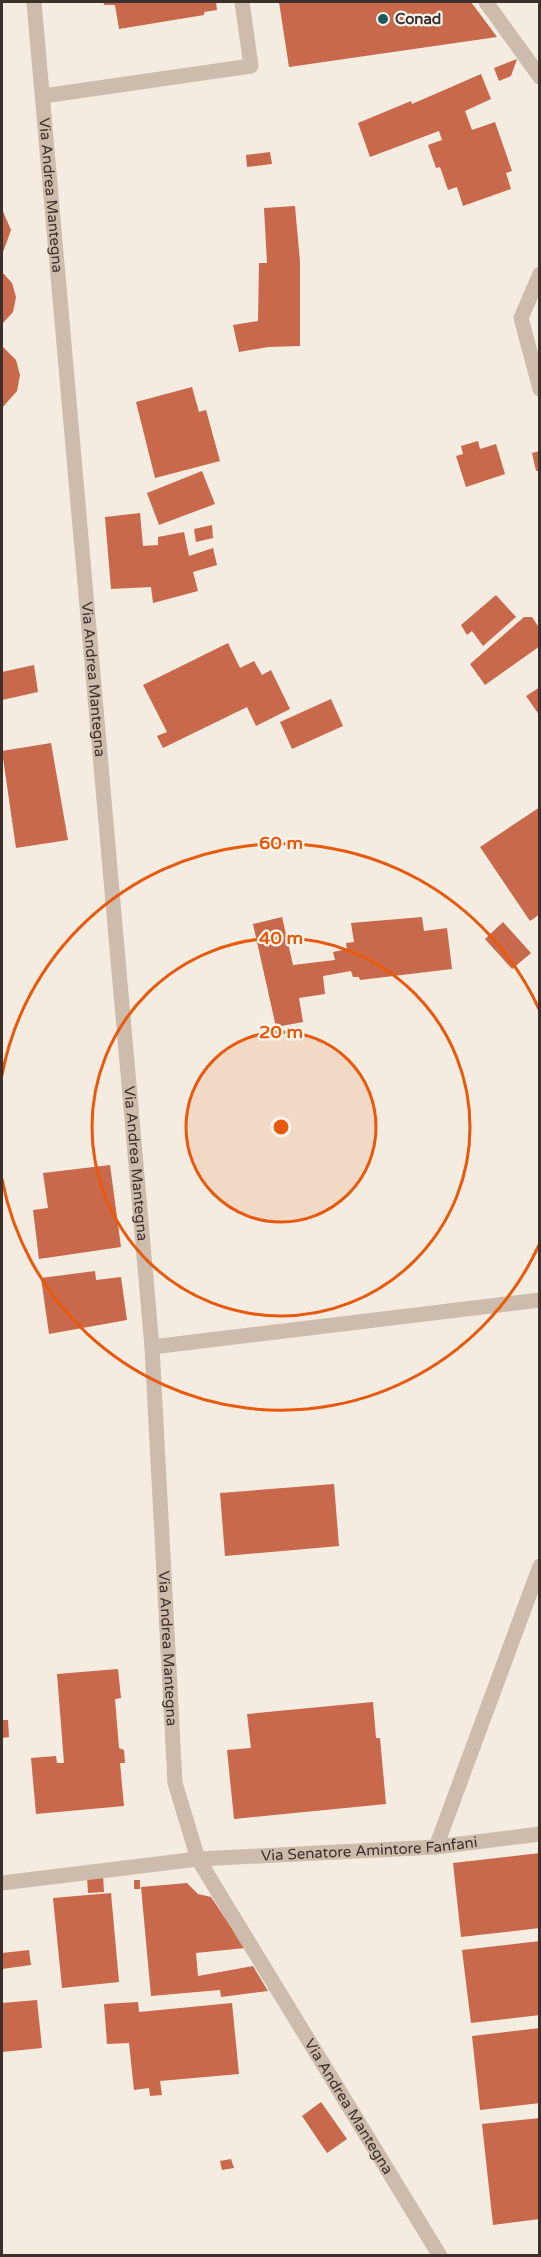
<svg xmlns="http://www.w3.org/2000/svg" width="541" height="2257" viewBox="0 0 541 2257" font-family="'Varela Round',sans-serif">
<rect width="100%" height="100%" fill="#f4ebe1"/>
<path fill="#c8694b" d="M104 2H216L217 10 204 12V15L119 29 115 5H104Z
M279 2H471L497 37 289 67Z
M517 59 511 76 499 81 494 68Z
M481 74 491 99 465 111 472 130 495 122 512 171 506 173 511 189 463 206 457 187 448 190 440 167 436 168 428 145 442 140 439 131 370 157 358 123 411 101 412 104Z
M270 152 272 164 247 167 246 155Z
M295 206 300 262V346L268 347 239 352 233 325 258 321 259 263H267L264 208Z
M2 209 11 230 2 255Z
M2 272 12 283 16 297 13 312 2 324Z
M2 346 16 360 20 375 17 391 2 408Z
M192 387 199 412 206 410 220 461 155 478 136 402Z
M478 441 480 449 496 444 505 474 466 487 456 456 463 454 461 446Z
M540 451V470L536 471 532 453Z
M202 471 215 504 159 525 147 493Z
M140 513 143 546 158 545V537L184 532 189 556 213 548 217 565 193 572 198 591 153 603 151 587 111 589 105 517Z
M212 525 213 538 196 542 194 529Z
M496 595 516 617 483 646 472 631 467 635 461 625Z
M524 617H532L540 629V646L485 685 470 664Z
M228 643 240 668 254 661 262 675 271 670 290 709 256 726 247 707 163 748 157 736 167 732 143 685Z
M34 665 38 692 2 700V672Z
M540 687V716L526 696Z
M331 699 343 726 292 749 280 722Z
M51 743 68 840 16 848 2 751Z
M540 807V914L530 921 480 847Z
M282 917 293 965 335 960 333 952 347 949 346 943 354 942 351 923 422 917 424 931 447 928 452 969 360 980 359 977H353L351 971 323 976 325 994 299 998 303 1022 276 1027 253 924Z
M503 922 531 953 512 969 485 939Z
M110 1165 121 1247 39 1259 33 1210 48 1208 43 1173Z
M95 1271 96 1280 121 1277 127 1320 49 1334 41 1278Z
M334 1484 339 1546 225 1556 220 1493Z
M118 1669 121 1698 115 1699 119 1748 124 1750 125 1763H120L124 1806 36 1814 31 1758 56 1756 57 1763H64L57 1674Z
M373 1702 376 1738H380L386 1804 234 1819 227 1750 251 1748 247 1714Z
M2 1720H8L9 1737 2 1738Z
M540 1853V1928L461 1937 453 1863Z
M103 1876 104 1892 88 1893 87 1877Z
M134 1880H140V1889H134Z
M187 1883 198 1894 211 1897 245 1948 196 1953 198 1976 253 1966 268 1991 221 1997 220 1990 151 1996 141 1887Z
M111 1893 119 1982 62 1988 53 1898Z
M540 1941V2015L471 2023 462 1950Z
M29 1950 31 1965 2 1969V1953Z
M37 2000 42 2048 2 2052V2003Z
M138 2002 139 2012 232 2003 239 2074 160 2081 162 2095 150 2096 149 2088 134 2090 129 2043 107 2044 104 2004Z
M540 2028V2103L480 2110 472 2036Z
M321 2102 347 2139 327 2153 302 2116Z
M540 2118V2219L493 2225 482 2124Z
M231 2159 234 2168 222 2170 220 2161Z"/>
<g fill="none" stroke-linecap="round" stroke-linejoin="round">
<g stroke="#cdbbac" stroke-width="15">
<path id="s1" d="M34 2 152 1347 175 1783 198 1859 440 2256"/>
<path d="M486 2 540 77"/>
<path d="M43 96 251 66 242 2"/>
<path d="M540 274 521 318 540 389"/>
<path d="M152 1347 540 1300"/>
<path d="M436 1847 540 1566"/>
<path id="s2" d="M2 1883 198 1859 436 1847 540 1834"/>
</g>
</g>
<circle cx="281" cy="1127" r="95" fill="#e8590c" fill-opacity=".12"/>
<g fill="none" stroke="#e8590c" stroke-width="3">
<circle cx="281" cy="1127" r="95"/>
<circle cx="281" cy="1127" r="189"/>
<path d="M539 1245A284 284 0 0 1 2 1179M2 1075A284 284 0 0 1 539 1009"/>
</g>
<circle fill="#1f5a5e" stroke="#fbf5ee" stroke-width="2" cx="383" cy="19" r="6"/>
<g text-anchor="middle" stroke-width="4.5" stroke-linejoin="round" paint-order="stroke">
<g font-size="15" font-weight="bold" fill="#3b302b" stroke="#fbf5ee" text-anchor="start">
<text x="395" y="24">Conad</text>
</g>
<g font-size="15" fill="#3b302b" stroke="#fbf5ee">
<text dy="5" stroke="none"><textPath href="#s1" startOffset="194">Via Andrea Mantegna</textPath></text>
<text dy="5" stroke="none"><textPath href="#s1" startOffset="680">Via Andrea Mantegna</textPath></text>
<text dy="5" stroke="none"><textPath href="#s1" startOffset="1166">Via Andrea Mantegna</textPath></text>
<text dy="5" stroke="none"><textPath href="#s1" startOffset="1652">Via Andrea Mantegna</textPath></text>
<text dy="5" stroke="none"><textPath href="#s2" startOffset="369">Via Senatore Amintore Fanfani</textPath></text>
<text dy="5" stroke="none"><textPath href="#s1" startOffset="2156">Via Andrea Mantegna</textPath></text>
</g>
</g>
<circle cx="281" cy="1127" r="9" fill="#e8590c" stroke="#fbf5ee" stroke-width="3"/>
<g font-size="18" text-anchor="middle" font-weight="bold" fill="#e8590c" stroke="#fbf5ee" stroke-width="4.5" stroke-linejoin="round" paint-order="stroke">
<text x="281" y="849">60 m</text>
<text x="281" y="944">40 m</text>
<text x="281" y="1038">20 m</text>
</g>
<rect width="541" height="2257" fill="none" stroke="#3b302b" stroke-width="6"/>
</svg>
